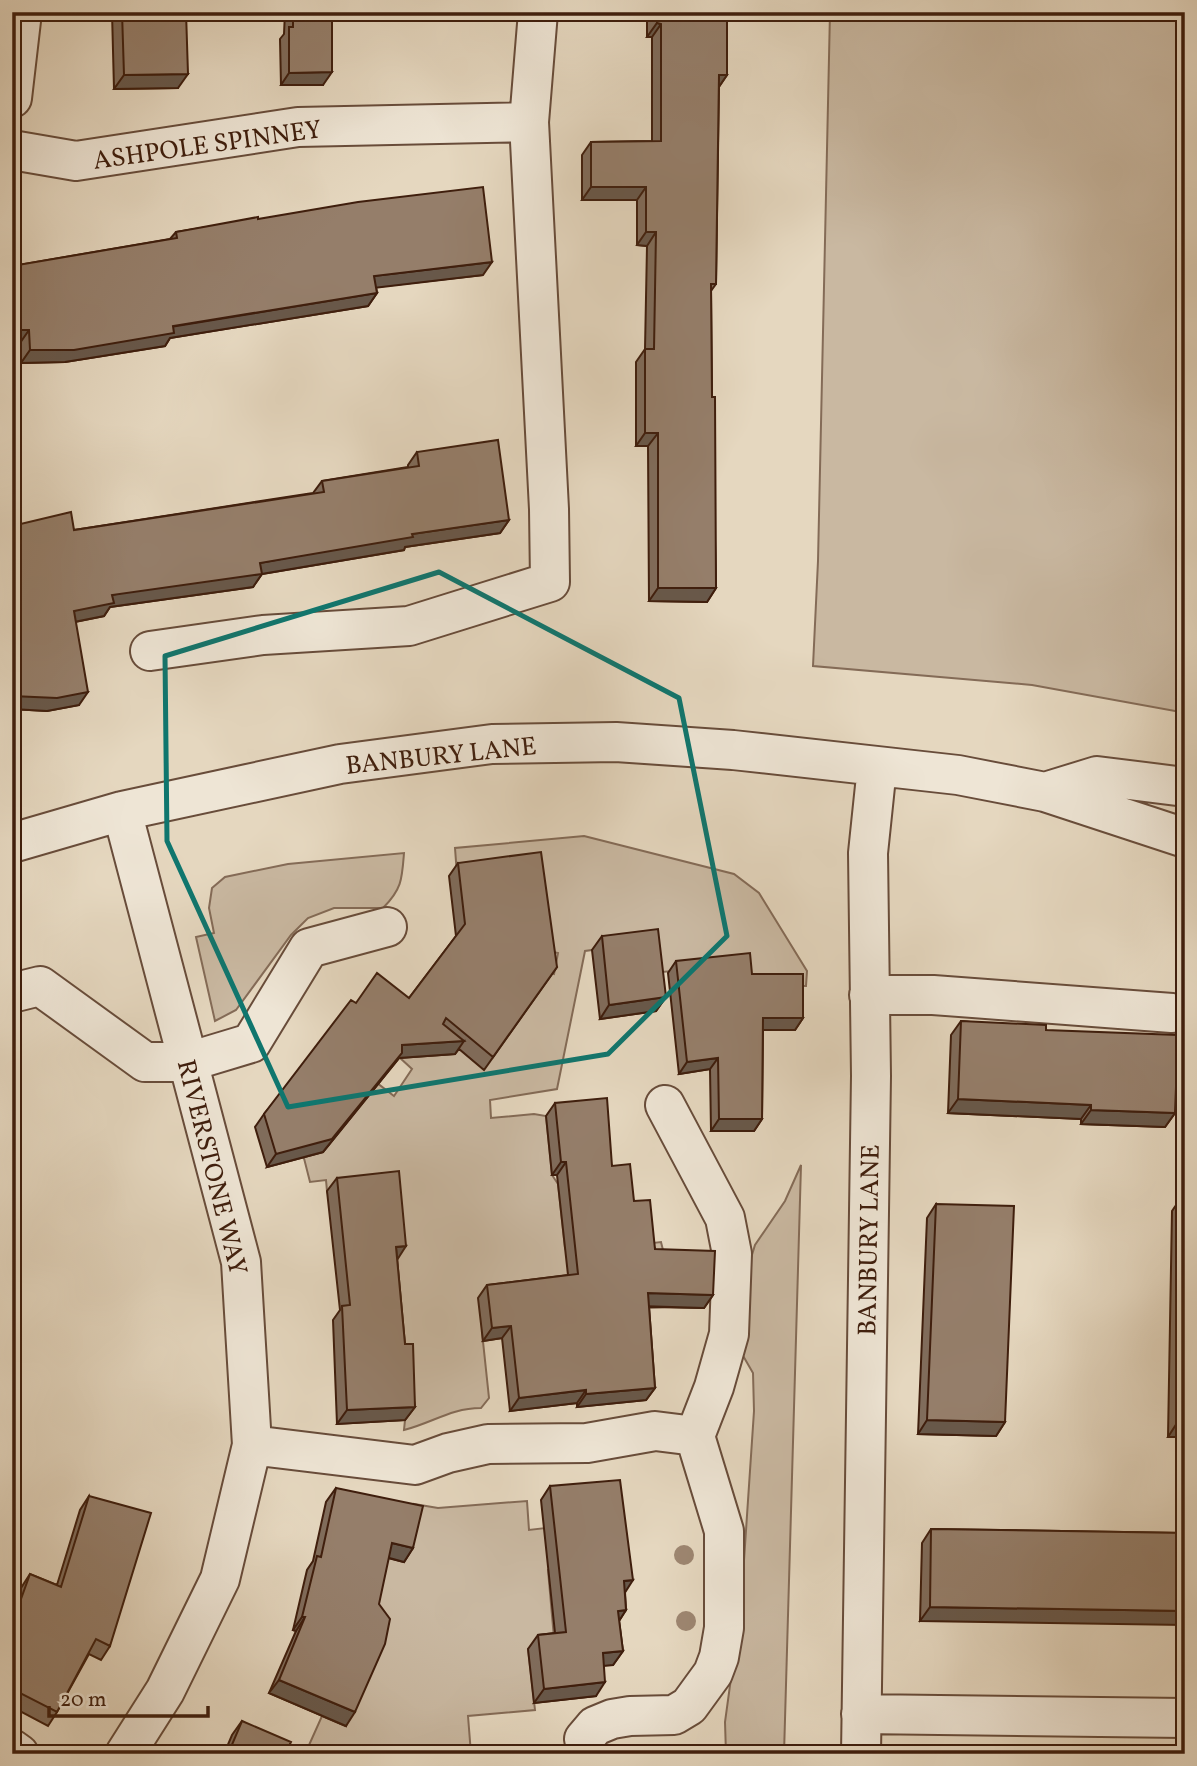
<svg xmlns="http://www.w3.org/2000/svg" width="1197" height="1766" viewBox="0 0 1197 1766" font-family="Vollkorn,serif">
<rect width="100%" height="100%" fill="#e5d7bf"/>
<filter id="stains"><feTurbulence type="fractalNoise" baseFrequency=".00286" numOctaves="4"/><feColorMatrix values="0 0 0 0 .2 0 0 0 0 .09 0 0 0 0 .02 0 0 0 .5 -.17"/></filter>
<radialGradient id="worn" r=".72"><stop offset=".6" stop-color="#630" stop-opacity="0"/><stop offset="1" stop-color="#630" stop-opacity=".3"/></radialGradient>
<path fill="#c9b8a1" stroke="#846b57" stroke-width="2" d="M830 12H1185V709L1175 711 1032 685 813 666 818 561Z
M584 836 734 874 759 893 807 971 806 986 744 985 742 965 662 972 658 941 585 951 557 1089 490 1100 491 1118 534 1114 546 1116 552 1175 558 1184 565 1248 567 1253 661 1242 666 1262 664 1307 639 1308 482 1332 489 1398 481 1408C451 1408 432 1423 404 1430L405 1420 327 1191 326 1180 310 1182 293 1115 347 1122 377 1083 394 1096 412 1069 399 1057 507 965 554 974 558 953 512 943 457 875 455 848Z
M404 853C402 879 402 889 383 908H334L308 918 291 935 236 1010 215 1021 196 937 214 933 209 908 212 888 225 877 288 864Z
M801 1165 784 1754H726L725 1722 741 1605 754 1411 753 1373 738 1347 743 1284 755 1245 785 1201Z
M527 1501 529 1530 554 1527 558 1569 548 1570 554 1638 528 1649 535 1710 468 1716 471 1754H305L322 1716 345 1726 374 1624 382 1556 413 1520 414 1504 438 1508Z"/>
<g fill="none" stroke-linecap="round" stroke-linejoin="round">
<defs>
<path id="minor" d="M12 98 22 12
M12 150 76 161 298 127 529 122
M150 651 263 635 409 626 550 582 549 509 529 122 538 12
M1045 792 1097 776 1185 787
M122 811 241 1262 252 1445 220 1579 165 1691 125 1754
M12 843 122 811 340 764 492 744 616 742 733 750 958 775 1045 792 1185 838
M12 993 40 986 145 1062H188L251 1043 309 948 387 927
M869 995H933L1172 1013
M252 1445 415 1465 448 1453 488 1444 587 1443 655 1431 695 1436
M861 1714 1185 1718
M584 1739 595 1726 612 1719 630 1716 674 1715 689 1706 713 1673 719 1657 724 1628V1531L695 1436 714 1387 729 1334 732 1254 725 1218 665 1105
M12 1749 19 1754
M861 1754 871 1076 868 853 877 767"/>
</defs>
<use href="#minor" stroke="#684c3a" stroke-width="42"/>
<use href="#minor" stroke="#eee5d5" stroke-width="38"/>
</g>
<g fill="#9d8671">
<circle cx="684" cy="1555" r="10"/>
<circle cx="686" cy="1621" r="10"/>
</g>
<path fill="#806c5b" stroke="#3f1e0d" stroke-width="2" d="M112 12H186L178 88 114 89Z
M285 12H482L476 21 332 16 323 85H281L280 39 284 34Z
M647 12H727V75L719 87 716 284 711 291 712 397 716 588 707 602 649 601 648 446H636V362L645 349 647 246 637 245V200H582V155L591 142 652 141V37H647Z
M258 219 483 275 376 287 377 293 368 306 170 338 165 346 65 362 21 363 20 343 12 266 170 239 176 232Z
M417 452 509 520 500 533 405 547 404 550 262 574 253 587 110 607 104 616 75 622 79 705 47 711 12 709V526L74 530 313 493 322 481 408 467V465Z
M458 863 557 967 484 1070 459 1049 455 1054 399 1058 323 1152 267 1167 255 1127 264 1114 356 1003 409 998 456 936 449 876Z
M602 936 666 997 656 1011 600 1019 592 950Z
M676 961 752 974 803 1018 795 1030H763L762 1119 754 1131H711L710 1069 679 1074 668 973Z
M961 1021 1046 1030 1175 1113 1165 1127 1081 1124V1119L948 1113 951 1035Z
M555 1103 612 1166 634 1201 655 1249 713 1295 704 1308 649 1307 655 1388 646 1400 577 1407V1403L510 1411 502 1338 483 1341 478 1298 487 1285 568 1275 557 1175H552L546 1116Z
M337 1178 397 1258 405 1344 415 1407 405 1420 337 1424 333 1320 340 1310 327 1191Z
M1181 1198 1185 1437H1168L1172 1211Z
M936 1204 1005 1422 996 1436 918 1434 927 1218Z
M550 1486 625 1592 626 1610 619 1621 623 1651 613 1665H604L596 1696 534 1703 528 1649 538 1635 555 1633 541 1500Z
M336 1488 413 1548 404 1562 388 1558 346 1726 269 1693 296 1631 293 1630 307 1570 313 1561 326 1502Z
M89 1496 110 1646 101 1660 89 1654 57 1712 48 1726 12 1707V1611L21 1588 30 1574 57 1585 80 1510Z
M931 1529 1185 1533 920 1621 922 1543Z
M242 1721 285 1754H224L232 1735Z"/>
<path fill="#68584a" stroke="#3f1e0d" stroke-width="2" d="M326 12H482L476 21 323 16Z
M657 23 661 24 652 37H647Z
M332 72 323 85H281L289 73Z
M188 74 178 88 114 89 124 75Z
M719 75H727L718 88Z
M591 187H646L637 200H582Z
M646 232H656L647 246 637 245Z
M492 262 483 275 365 289 374 276Z
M377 293 368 306 170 338 165 346 65 362 21 363 30 350Z
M12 330H29L20 343H12Z
M645 433H658L648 446H636Z
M509 520 500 533 405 547 404 550 262 574 253 587 110 607 104 616 64 624 74 611 112 595 260 563 412 534Z
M658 588H716L707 602 649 601Z
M88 692 79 705 47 711 12 709V696Z
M666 997 656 1011 600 1019 609 1005Z
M763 1018H803L795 1030H755Z
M464 1041 455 1054 399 1058 323 1152 267 1167 276 1154 402 1045Z
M718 1058 710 1069 679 1074 687 1062Z
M958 1099 1091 1105 1081 1119 948 1113Z
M1091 1110 1175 1113 1165 1127 1081 1124Z
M719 1119H762L754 1131H711Z
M561 1162H566L557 1175H552Z
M406 1246 397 1260 396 1247Z
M648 1293 713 1295 704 1308 639 1306Z
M511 1326 502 1338 483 1341 492 1328Z
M655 1388 646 1400 577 1407 586 1394Z
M586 1390 577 1403 510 1411 519 1398Z
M415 1407 405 1420 337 1424 347 1410Z
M927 1420 1005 1422 996 1436 918 1434Z
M1177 1423H1185V1437H1168Z
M392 1543 413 1548 404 1562 382 1556Z
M633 1580 624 1594V1581Z
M930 1607 1185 1611V1625L920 1621Z
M626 1610 617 1624 618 1611Z
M302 1617H305L296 1631 293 1630Z
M623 1651 613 1665 593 1667 603 1653Z
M279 1680 355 1712 346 1726 269 1693Z
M605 1682 596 1696 534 1703 544 1689Z"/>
<path fill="#957e6a" stroke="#3f1e0d" stroke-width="2" d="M122 12H186L188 74 124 75Z
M293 12H332V72L289 73V27H293Z
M657 12H727V75H719L716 284H711L712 397H715L716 588H658V433H645V349H654L656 232H646V187H591V142L661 141V24L657 23Z
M483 187 492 262 374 276 377 293 173 326 174 333 74 350H30L29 330H12V266L177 238 176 232 258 217V219L358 202Z
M498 440 509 520 412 534 413 537 260 563 262 574 112 595 114 603 74 611 88 692 57 698 12 696V526L71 512 74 530 324 492 322 481 419 466 417 452Z
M541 852 557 967 493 1057 446 1018 443 1024 464 1041 402 1045V1053L332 1139 276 1154 264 1114 351 1000 356 1003 377 973 409 998 465 924 458 863Z
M658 929 666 997 609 1005 602 936Z
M750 953 752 974H803V1018H763L762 1119H719L718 1058 687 1062 676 961Z
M961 1021 1046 1025V1030L1178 1035 1175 1113 1091 1110V1105L958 1099Z
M607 1098 612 1166 630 1164 634 1201 650 1200 655 1249 715 1251 713 1295 648 1293 655 1388 586 1394V1390L519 1398 511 1326 492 1328 487 1285 578 1274 566 1162H561L555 1103Z
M399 1171 406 1246 396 1247 405 1344H413L415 1407 347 1410 342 1306 350 1305 337 1178Z
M1181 1198H1185V1423H1177Z
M936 1204 1014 1206 1005 1422 927 1420Z
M620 1480 633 1580 624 1581 626 1610 618 1611 623 1651 603 1653 605 1682 544 1689 538 1635 566 1632 550 1486Z
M336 1488 423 1506 413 1548 392 1543 379 1604 390 1619 385 1644 355 1712 279 1680 305 1617H302L317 1556 321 1557Z
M89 1496 151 1513 110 1646 96 1639 57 1712 12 1689V1624L30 1574 61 1587Z
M931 1529 1185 1533V1611L930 1607Z
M242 1721 291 1742 285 1754H228Z"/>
<path fill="none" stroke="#0f766e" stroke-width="5" stroke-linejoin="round" d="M439 572 679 698 727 936 608 1054 288 1107 167 841 165 656Z"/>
<g text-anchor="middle" stroke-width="5" stroke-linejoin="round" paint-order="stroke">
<g font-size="26" fill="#3f1e0d" stroke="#eee5d5">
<text transform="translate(207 144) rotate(-8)" y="9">ASHPOLE SPINNEY</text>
<text transform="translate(441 755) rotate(-6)" y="9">BANBURY LANE</text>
<text transform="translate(213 1167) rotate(76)" y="9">RIVERSTONE WAY</text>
<text transform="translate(868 1240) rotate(-89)" y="9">BANBURY LANE</text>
</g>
</g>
<rect width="1197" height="1766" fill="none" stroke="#e5d7bf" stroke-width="42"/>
<rect x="14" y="14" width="1169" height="1738" fill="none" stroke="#3f1e0d" stroke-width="3.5"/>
<rect x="21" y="21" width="1155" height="1724" fill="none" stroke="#3f1e0d" stroke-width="2"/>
<path d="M49 1706v10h159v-10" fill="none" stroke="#3f1e0d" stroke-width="3.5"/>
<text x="60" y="1706" font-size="21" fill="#3f1e0d" stroke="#eee5d5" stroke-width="5" paint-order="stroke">20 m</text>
<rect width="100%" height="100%" filter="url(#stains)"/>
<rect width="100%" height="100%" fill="url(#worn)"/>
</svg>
